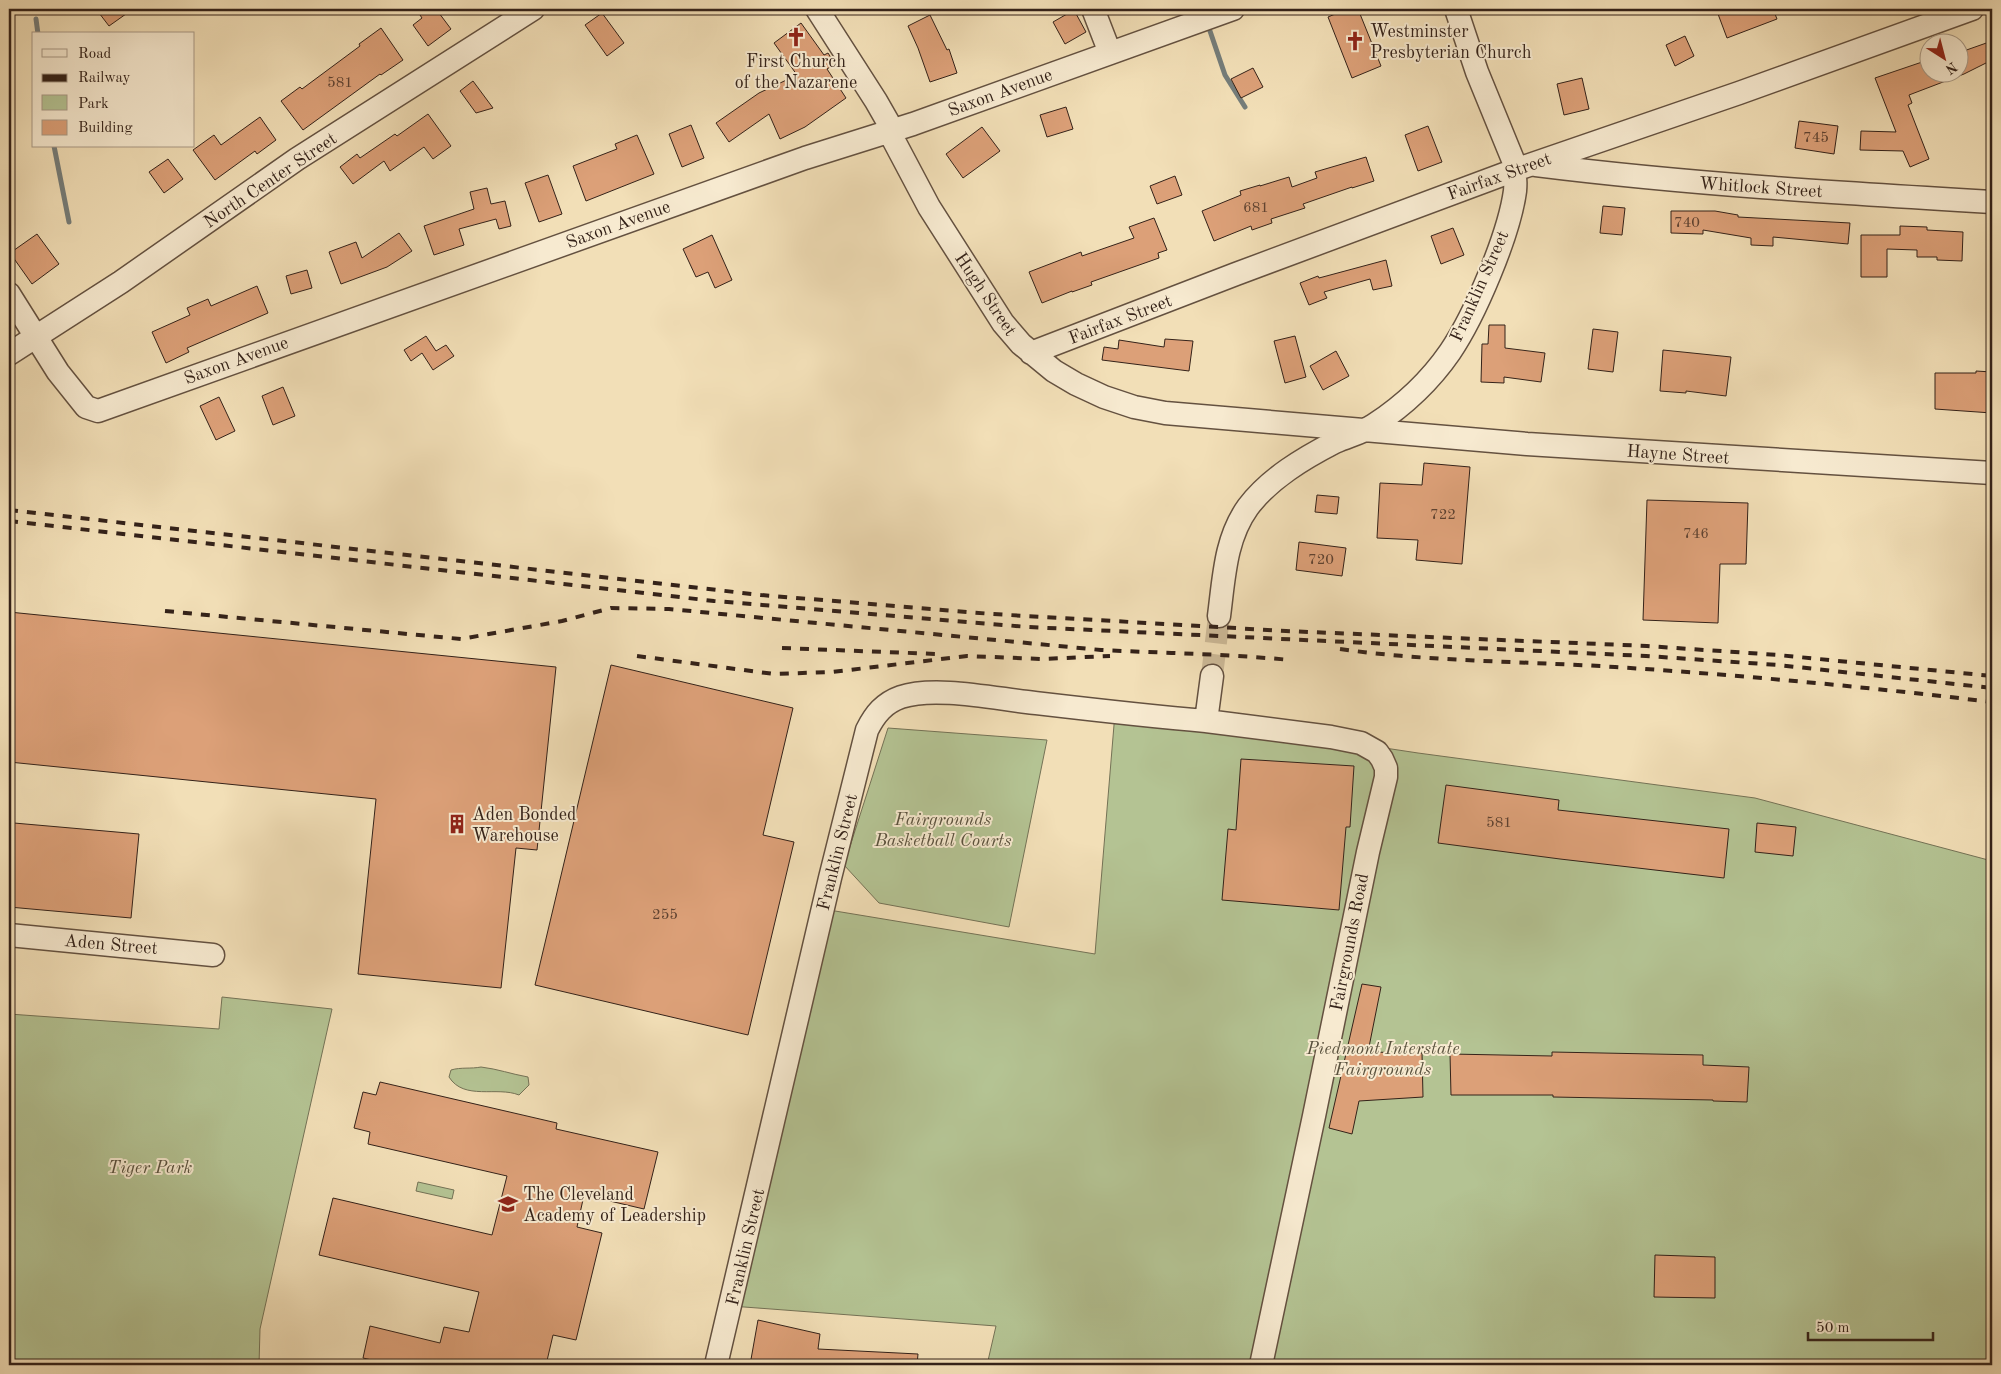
<svg xmlns="http://www.w3.org/2000/svg" width="2001" height="1374" viewBox="0 0 2001 1374" font-family="'Old Standard TT',serif">
<rect width="100%" height="100%" fill="#f2dfb7"/>
<filter id="stains"><feTurbulence type="fractalNoise" baseFrequency=".004" numOctaves="4"/><feColorMatrix values="0 0 0 0 .2 0 0 0 0 .09 0 0 0 0 .02 0 0 0 .5 -.17"/></filter>
<radialGradient id="worn" r=".72"><stop offset=".6" stop-color="#630" stop-opacity="0"/><stop offset="1" stop-color="#630" stop-opacity=".3"/></radialGradient>
<path fill="#b4c393" stroke="#747256" d="M1115 713 1206 721 1418 753 1755 798 1992 861V1365H987L996 1326 731 1306 823 909 1095 954Z
M888 728 1047 740 1009 927 879 903 844 865Z
M222 997 332 1009 260 1329 259 1365H9V1014L219 1029Z
M481 1067C498 1069 511 1074 528 1077L529 1085 519 1095C497 1086 464 1101 449 1077L451 1070C461 1067 471 1069 481 1067Z
M418 1182 454 1190 452 1199 416 1191Z"/>
<g fill="none" stroke-linecap="round" stroke-linejoin="round">
<path stroke="#757d7a" stroke-width="5" d="M36 19 38 34
M1210 31 1225 75 1245 107
M54 146 69 222"/>
</g>
<path fill="#dca078" stroke="#342219" d="M96 9H133L109 26Z
M416 9H436L451 29 428 46 413 25 422 18Z
M1347 9H1358L1381 66 1352 78 1328 17Z
M1731 9H1773L1777 19 1727 38 1718 14Z
M1074 10 1086 32 1065 44 1053 22Z
M602 13 624 43 607 56 585 25Z
M930 15 947 50 949 49 957 73 930 82 918 48 908 26Z
M801 23 824 55 828 53 835 64 827 69 846 98 805 127 780 139 769 114 729 142 716 123 759 93 797 75 774 43Z
M381 28 403 60 381 75 380 74 303 130 281 101 300 87 302 89 360 46 359 44Z
M1685 36 1694 56 1675 66 1666 45Z
M1992 41V60L1964 74 1909 95 1912 103 1908 105 1929 159 1910 167 1903 151 1860 150 1861 131 1896 132 1875 78 1928 60V72H1958V53Z
M1253 68 1263 87 1241 98 1231 79Z
M1582 78 1589 109 1564 115 1557 84Z
M473 81 493 108 476 113 460 91Z
M1066 107 1073 129 1047 137 1040 115Z
M428 114 451 146 433 159 424 147 390 171 384 161 353 184 340 167 357 154 360 158 395 134 397 136Z
M260 117 276 140 257 154 255 151 215 180 193 150 214 135 221 145Z
M1799 121 1838 126 1834 154 1795 148Z
M691 125 704 158 682 167 669 134Z
M1428 126 1442 162 1418 171 1405 135Z
M982 127 1000 151 963 178 946 154Z
M637 135 654 174 586 201 573 166 617 149 615 144Z
M1366 157 1374 181 1352 188V187L1303 204 1305 208 1271 219 1272 223 1252 230 1251 226 1214 241 1202 211 1241 195 1240 191 1260 185V186L1289 177 1292 187 1317 178 1315 172Z
M168 159 183 179 164 193 149 172Z
M548 175 562 214 539 222 525 183Z
M1175 176 1182 195 1157 204 1150 186Z
M487 188 491 204 505 201 511 226 499 229 496 219 459 229 464 245 434 255 424 226 474 209 470 192Z
M1603 206 1625 208 1622 235 1600 233Z
M1671 211H1715L1738 215V217L1850 223 1848 244 1773 237V246L1751 245V238L1703 230V234L1671 233Z
M1154 218 1167 250 1158 253 1159 258 1091 282 1092 285 1072 292V291L1042 303 1029 272 1081 252 1082 256 1134 238 1129 227Z
M1900 226 1927 227V230L1963 232 1962 261 1937 260V257H1917V250L1887 249V277H1861V235H1900Z
M1453 228 1464 255 1441 264 1431 236Z
M399 233 412 251 387 267 341 284 329 252 356 242 362 258Z
M37 234 59 264 32 284 10 253Z
M712 235 732 280 715 288 708 272 696 277 683 249Z
M1386 260 1392 286 1373 290 1370 279 1324 292 1327 298 1309 305 1300 283 1318 276 1319 278Z
M307 270 312 288 291 294 286 276Z
M257 286 268 313 187 348 189 352 166 363 152 332 190 315 187 308 208 299 211 306Z
M1489 325H1505V348L1545 353 1541 382 1504 377V383L1481 382 1482 344H1488Z
M1593 329 1618 332 1613 372 1588 369Z
M426 336 436 351 446 345 454 356 433 370 422 353 411 361 404 350Z
M1295 336 1306 377 1285 383 1274 341Z
M1165 339 1193 341 1189 371 1102 360 1104 347 1118 349 1119 340 1164 347Z
M1663 350 1731 357 1726 396 1686 391V393L1660 391Z
M1336 351 1349 376 1323 390 1310 366Z
M1976 371 1992 372V413L1935 409V373H1976Z
M283 387 295 416 273 425 262 396Z
M219 397 235 431 216 440 200 406Z
M1424 463 1470 467 1462 564 1416 560 1418 540 1377 538 1380 483 1422 485Z
M1317 495 1339 497 1337 514 1315 512Z
M1647 500 1748 503 1746 564H1720L1718 623 1643 620Z
M1299 542 1346 548 1342 576 1296 570Z
M9 612 556 667 537 850 516 848 501 988 358 974 376 799 9 762Z
M611 665 793 708 763 835 794 842 748 1035 535 985Z
M1241 759 1354 766 1350 827H1346L1339 910 1222 900 1228 829 1236 830Z
M1446 785 1559 800 1558 810 1729 829 1724 878 1560 859 1438 843Z
M14 823 139 834 131 918 9 907V883Z
M1757 823 1796 827 1793 856 1755 852Z
M1362 984 1381 987 1368 1052 1422 1053 1423 1097 1359 1101 1352 1134 1329 1128Z
M1552 1052 1703 1055V1065L1749 1067 1747 1102 1713 1101V1100L1553 1097V1095H1451L1450 1054 1552 1056Z
M380 1082 557 1123 556 1129 658 1152 644 1209 584 1195 577 1227 602 1233 576 1340 553 1335 546 1365H394L363 1358 370 1326 440 1343 444 1327 469 1332 479 1292 319 1255 333 1198 492 1235 507 1176 368 1144 370 1132 354 1128 363 1092 376 1095Z
M1655 1255 1715 1257V1298L1654 1297Z
M758 1320 820 1334 818 1349 918 1354 917 1365H750Z"/>
<g fill="none" stroke-linecap="round" stroke-linejoin="round">
<path stroke="#ccb997" stroke-width="22" stroke-dasharray="22 11" stroke-linecap="butt" d="M1212 676 1219 616"/>
<defs>
<path id="minor" d="M817 9 876 101 888 122 893 139 929 207 1003 323 1021 344 1054 371 1076 384 1104 397 1134 407 1165 413 1527 444 1992 473
M1093 9 1110 53
M1536 165C1688 184 1840 193 1992 202
M9 294 58 372 86 407 98 411 805 158 913 124 1233 9
M1031 353 1236 274 1515 170 1739 93 1972 9
M9 354 121 282 297 159 533 9
M1219 616C1224 578 1225 539 1248 507 1270 478 1304 458 1335 442 1348 436 1362 433 1374 425 1403 406 1430 381 1450 352 1475 315 1509 235 1515 191 1516 180 1515 170 1513 160L1477 72 1456 9
M1206 721 1331 737 1361 743 1377 752 1382 759 1386 768V777L1368 852 1314 1116 1261 1365
M9 935 213 955
M716 1365 830 878 867 730C875 714 884 703 901 697 934 686 992 698 1027 702 1087 709 1146 716 1206 721L1212 676"/>
</defs>
<use href="#minor" stroke="#645140" stroke-width="25"/>
<use href="#minor" stroke="#f7ead0" stroke-width="22"/>
<path stroke="#342219" stroke-width="4" stroke-dasharray="9 9" stroke-linecap="butt" d="M9 510 761 595 992 614 1286 631 1647 646 1778 655 1992 676
M9 521 714 601 1028 627 1646 656 1778 665 1992 688
M165 611 461 639 562 621 611 608 669 609 1101 650C1164 653 1227 654 1290 660
M782 648 937 654
M1340 649C1431 662 1523 661 1615 667 1741 675 1867 687 1992 702
M637 656 774 674 832 672 967 656 1042 659 1110 656"/>
</g>
<defs>
<symbol id="church-bare" viewBox="-9 -9 18 18"><path d="M-1.2-6h2.4v3.5h3.3v2.4h-3.3V6h-2.4V-.1h-3.3v-2.4h3.3Z" fill="#8f2418" stroke="#f7ead0" stroke-width="2.5" paint-order="stroke"/></symbol>
<symbol id="building-bare" viewBox="-9 -9 18 18"><path d="M-4-6H4V6H1V3H-1V6H-4ZM-2.5-4.3h1.7v1.8h-1.7ZM.8-4.3h1.7v1.8H.8ZM-2.5-1h1.7V.8h-1.7ZM.8-1h1.7V.8H.8Z" fill="#8f2418" stroke="#f7ead0" stroke-width="2.5" paint-order="stroke"/></symbol>
<symbol id="school-bare" viewBox="-9 -9 18 18"><path d="M0-5L7-2L0 1L-7-2ZM-4 1L0 2.5L4 1V4Q0 6-4 4Z" fill="#8f2418" stroke="#f7ead0" stroke-width="2.5" paint-order="stroke"/></symbol>
</defs>
<g fill-rule="evenodd">
<use href="#church-bare" x="782" y="23" width="28" height="28"/>
<use href="#church-bare" x="1341" y="27" width="28" height="28"/>
<use href="#building-bare" x="443" y="810" width="28" height="28"/>
<use href="#school-bare" x="494" y="1190" width="28" height="28"/>
</g>
<g text-anchor="middle" stroke-width="4" stroke-linejoin="round" paint-order="stroke">
<g font-size="15" fill="#5e4231">
<text x="340" y="87">581</text>
<text x="1816" y="142">745</text>
<text x="1256" y="212">681</text>
<text x="1687" y="227">740</text>
<text x="1443" y="519">722</text>
<text x="1696" y="538">746</text>
<text x="1321" y="564">720</text>
<text x="1499" y="827">581</text>
<text x="665" y="919">255</text>
</g>
<g font-size="18" fill="#342219" stroke="#f7ead0" text-anchor="start">
<text x="1370" y="37">Westminster<tspan x="1370" dy="21">Presbyterian Church</tspan></text>
<text x="796" y="67" text-anchor="middle">First Church<tspan x="796" dy="21">of the Nazarene</tspan></text>
<text x="472" y="820">Aden Bonded<tspan x="472" dy="21">Warehouse</tspan></text>
<text x="523" y="1200">The Cleveland<tspan x="523" dy="21">Academy of Leadership</tspan></text>
</g>
<g font-size="18" fill="#342219" stroke="#f7ead0">
<text transform="translate(1000 92) rotate(-20)" y="6">Saxon Avenue</text>
<text transform="translate(1499 176) rotate(-20)" y="6">Fairfax Street</text>
<text transform="translate(270 180) rotate(-34)" y="6">North Center Street</text>
<text transform="translate(1761 187) rotate(4)" y="6">Whitlock Street</text>
<text transform="translate(618 224) rotate(-20)" y="6">Saxon Avenue</text>
<text transform="translate(1479 286) rotate(-66)" y="6">Franklin Street</text>
<text transform="translate(986 294) rotate(56)" y="6">Hugh Street</text>
<text transform="translate(1120 319) rotate(-21)" y="6">Fairfax Street</text>
<text transform="translate(236 360) rotate(-20)" y="6">Saxon Avenue</text>
<text transform="translate(1678 454) rotate(4)" y="6">Hayne Street</text>
<text transform="translate(837 852) rotate(-76)" y="6">Franklin Street</text>
<text transform="translate(1349 942) rotate(-79)" y="6">Fairgrounds Road</text>
<text transform="translate(111 944) rotate(5)" y="6">Aden Street</text>
<text transform="translate(745 1247) rotate(-77)" y="6">Franklin Street</text>
</g>
<g font-size="18" font-style="italic" fill="#5a523e" stroke="#f7ead0">
<text x="943" y="825">Fairgrounds<tspan x="943" dy="21">Basketball Courts</tspan></text>
<text x="1383" y="1054">Piedmont Interstate<tspan x="1383" dy="21">Fairgrounds</tspan></text>
<text x="150" y="1173">Tiger Park</text>
</g>
</g>
<rect width="2001" height="1374" fill="none" stroke="#f2dfb7" stroke-width="30"/>
<rect x="10" y="10" width="1981" height="1354" fill="none" stroke="#342219" stroke-width="2.5"/>
<rect x="15" y="15" width="1971" height="1344" fill="none" stroke="#342219"/>
<rect x="32" y="32" width="162" height="115" fill="#f7ead0" stroke="#a99a87"/>
<rect x="42" y="49" width="25" height="8" fill="#f7ead0" stroke="#a99a87"/>
<text x="78" y="58" font-size="15" fill="#342219">Road</text>
<rect x="42" y="74" width="25" height="8" fill="#342219" stroke="#a99a87"/>
<text x="78" y="82" font-size="15" fill="#342219">Railway</text>
<rect x="42" y="95" width="25" height="15" fill="#b4c393" stroke="#a99a87"/>
<text x="78" y="108" font-size="15" fill="#342219">Park</text>
<rect x="42" y="120" width="25" height="15" fill="#dca078" stroke="#a99a87"/>
<text x="78" y="132" font-size="15" fill="#342219">Building</text>
<g transform="translate(1944 58) rotate(144)"><circle r="24" fill="#f7ead0" stroke="#a99a87"/>
<path d="M0-4L9 19L0 12L-9 19Z" fill="#8f2418"/>
<text y="-8" font-size="14" font-weight="bold" text-anchor="middle" fill="#342219">N</text>
</g>
<path d="M1808 1332v8h125v-8" fill="none" stroke="#342219" stroke-width="2.5"/>
<text x="1816" y="1332" font-size="15" fill="#342219" stroke="#f7ead0" stroke-width="4" paint-order="stroke">50 m</text>
<rect width="100%" height="100%" filter="url(#stains)"/>
<rect width="100%" height="100%" fill="url(#worn)"/>
</svg>
